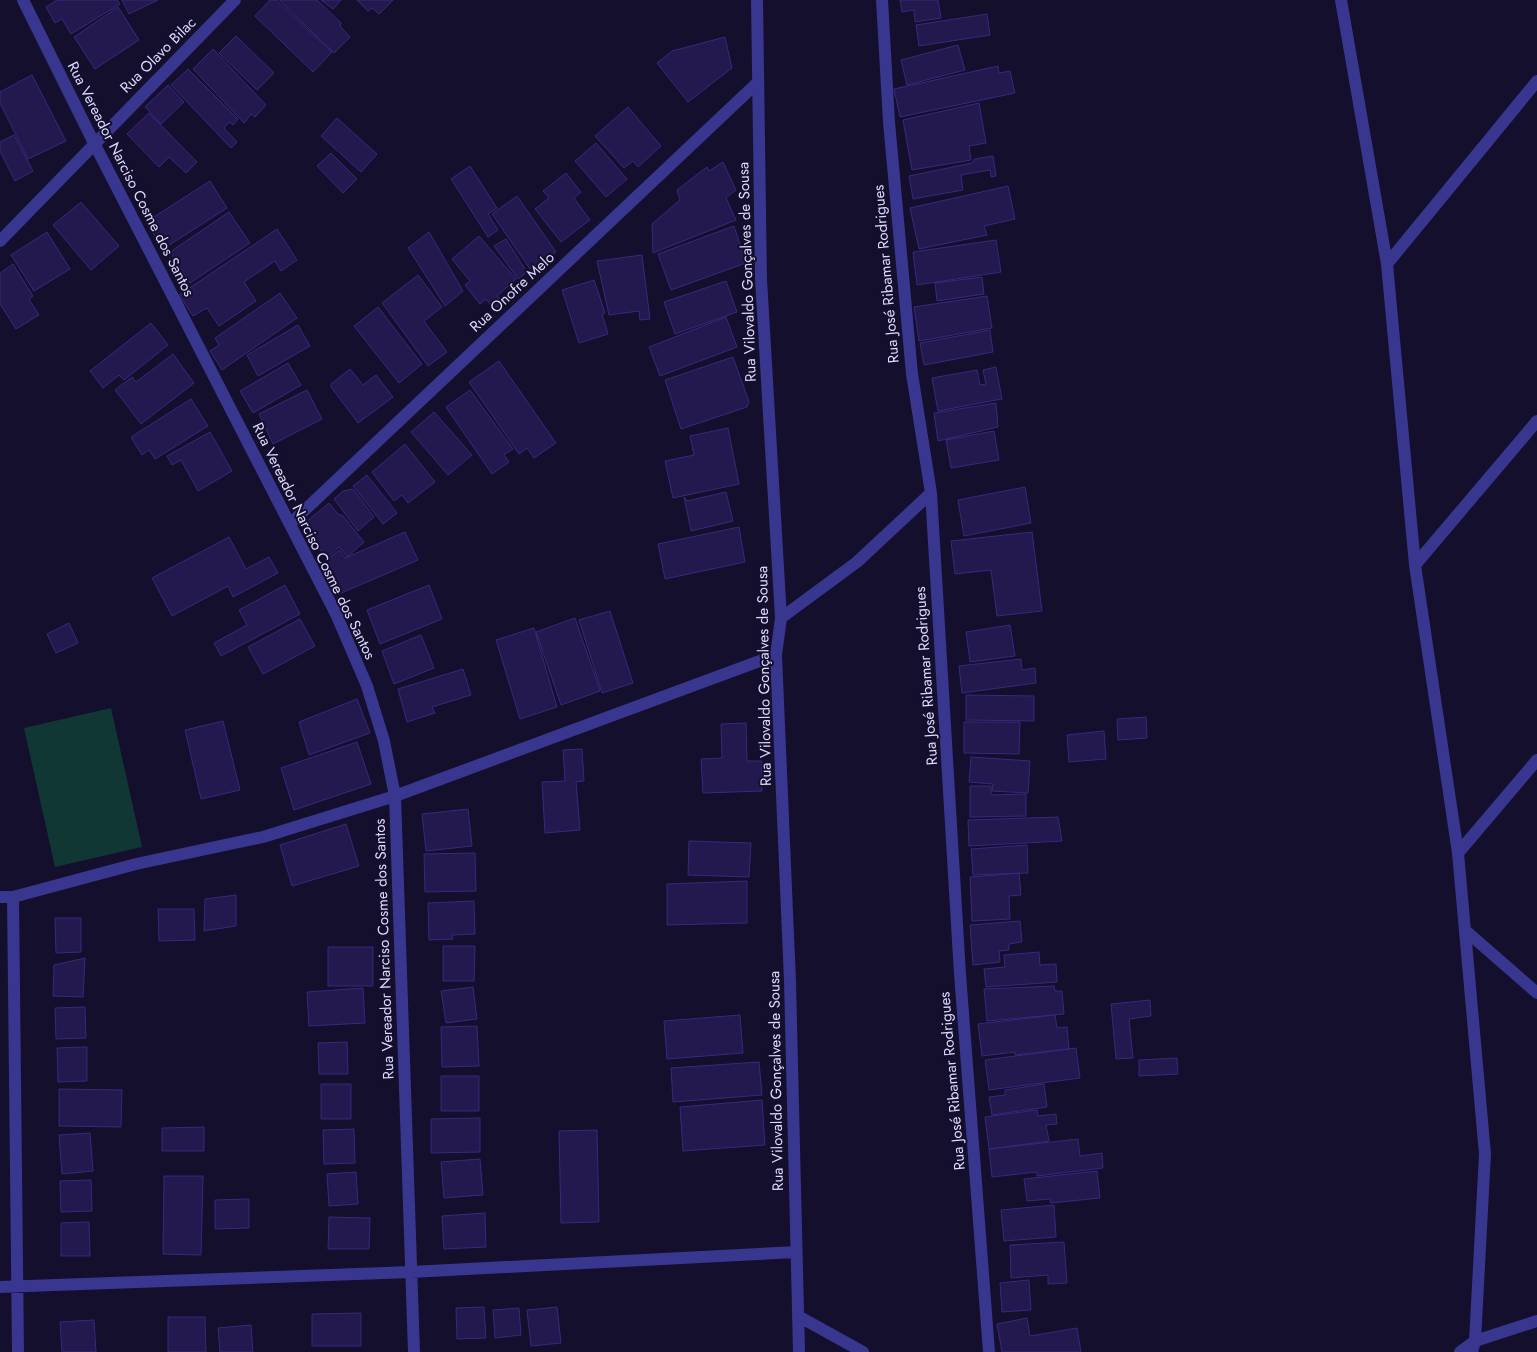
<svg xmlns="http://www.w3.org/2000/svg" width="1537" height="1352" viewBox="0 0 1537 1352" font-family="Jost,sans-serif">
<rect width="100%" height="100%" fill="#130f2c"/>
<path fill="#113735" d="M111 708 142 847 55 867 24 728Z"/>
<path fill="#23194f" stroke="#38297d" d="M57 0H117L120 4 71 34 62 19 55 23 46 7Z
M122 0H158L129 14Z
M270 0H276L332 52 313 72 255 16Z
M279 0H317L341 23 340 26 350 37 334 53Z
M321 0H341L333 9Z
M357 0H393L379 14 372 8 368 11Z
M900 0H938L941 18 915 22 914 10 902 12Z
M118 7 139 40 95 69 74 37Z
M987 14 990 35 919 46 916 25Z
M236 36 274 73 257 90 219 53Z
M725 37 732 68 688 102 657 63 672 51Z
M958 45 965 70 907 85 901 60Z
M213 49 266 105 255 117 251 114 244 123 193 69Z
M998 66 999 73 1010 71 1015 93 900 117 894 89Z
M188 69 238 119 233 125 229 122 224 128 237 142 231 148 171 85Z
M32 75 66 141 28 159 0 103V92Z
M168 85 184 102 161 124 145 107Z
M979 103 986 143 969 146 971 160 912 170 903 120Z
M628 107 661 146 638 167 633 161 624 168 595 136Z
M149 113 197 162 186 173 169 157 159 167 127 134Z
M337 118 377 154 361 172 321 136Z
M14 135 33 171 15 181 0 151V142Z
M596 143 627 179 606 197 575 161Z
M331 153 357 179 343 193 317 166Z
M993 156 996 176 991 177 990 170 961 175 963 190 913 199 909 176 972 163 975 159Z
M723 162 736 190 726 198 736 220 653 253 652 224 680 200 677 190 707 167 709 171Z
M470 166 497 208 488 214 498 230 488 237 451 179Z
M566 173 581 192 574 198 590 220 561 242 535 209 549 198 543 191Z
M210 181 227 208 163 249 146 222Z
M1008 186 1015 219 984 226 987 235 919 249 910 208Z
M517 196 556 252 530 269 492 214Z
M81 202 119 246 91 270 53 225Z
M229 212 250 243 190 283 170 252Z
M734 226 746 263 671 290 658 254Z
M277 229 297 260 281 271 275 261 244 282 256 301 219 326 207 308 193 316 179 295Z
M47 232 70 269 34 291 11 255Z
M429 232 463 291 445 306 408 248Z
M479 236 516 279 497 296 503 302 494 309 486 299 480 304 465 285 470 281 452 259Z
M506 239 527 272 518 279 494 246Z
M996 240 1001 272 917 285 913 252Z
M642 255 650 319 640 320 639 311 609 315 597 261Z
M13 264 33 296 29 299 39 315 16 329 0 304V273Z
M418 275 442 307 424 321 447 352 428 366 382 303Z
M982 277 984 294 937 301 935 283Z
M594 280 605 313 602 314 608 334 579 343 562 290Z
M726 281 737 312 675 334 664 302Z
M280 293 297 318 222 370 210 351 219 345 215 338Z
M987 296 992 328 919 341 914 307Z
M378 307 422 364 399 383 354 326Z
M726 317 737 347 660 376 649 347Z
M151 323 168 345 124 380 119 375 103 388 90 371Z
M298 325 310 346 258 376 247 355Z
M990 330 993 352 924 365 920 343Z
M173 354 194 383 141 424 115 390 132 377 136 382Z
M733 357 749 402 747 407 681 429 665 380Z
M499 361 556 443 534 458 527 448 519 454 469 382Z
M288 363 301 385 253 413 240 391Z
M996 367 1002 399 938 411 932 378 977 370 980 385 986 384 983 370Z
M350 369 363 385 376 375 393 397 358 423 331 387V384Z
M307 390 322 419 273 444 259 414Z
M470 390 513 449 504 455 509 462 492 474 446 407Z
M191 399 208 426 155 459 149 450 142 455 131 437Z
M996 403 998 427 938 441 934 413Z
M434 412 472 455 448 475 411 432Z
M728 428 739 484 673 498 665 461 694 455 690 436Z
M994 431 999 460 951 468 946 440Z
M210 432 232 471 198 491 181 460 172 465 167 456Z
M405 444 435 482 408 503 402 495 394 501 372 472Z
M367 475 397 513 383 524 353 486Z
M1025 487 1031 523 964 536 958 500Z
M353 489 374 517 358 531 334 499 343 491Z
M726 492 733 521 691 531 684 497 687 501Z
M329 503 338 514 343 516 364 542 347 557 339 547 327 558 301 526Z
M739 527 745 562 665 579 658 544Z
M405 532 418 560 339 594 325 562 339 550 345 558Z
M1032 532 1042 611 997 616 991 570 955 574 951 541Z
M229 537 246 569 269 557 278 573 233 597 228 586 172 616 152 578Z
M285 585 300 614 221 656 214 643 247 625 239 610Z
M429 585 442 619 380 644 367 610Z
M610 611 633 683 602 693 579 620Z
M575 618 600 691 561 705 536 632Z
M300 619 315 646 263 674 248 647Z
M69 623 78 643 56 653 47 634Z
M1010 625 1015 656 970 662 966 632Z
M534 628 557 707 520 719 496 640Z
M421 635 434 668 394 684 382 651Z
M1021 659 1022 670 1035 668 1036 683 962 693 959 666Z
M463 669 471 695 432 707 435 713 407 722 398 689Z
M966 695 1034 696V721L966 720Z
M357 699 370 733 309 755 299 722Z
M1146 717 1147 738 1118 740 1117 719Z
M223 721 240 790 201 799 185 730Z
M964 722H1020L1019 754 964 753Z
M746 723 747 761H762V791L703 793 701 759 722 758 721 724Z
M1104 731 1106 759 1069 762 1067 735Z
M357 742 371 784 294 810 281 768Z
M582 749 584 781 576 782 580 830 545 833 542 782 565 781 563 750Z
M971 757 1030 761 1028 793 992 791 993 784 969 782Z
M970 786H991V795L1026 794V816L970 817Z
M468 809 472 846 426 851 422 814Z
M1058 817 1062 841 969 846 968 820Z
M346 824 359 866 292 886 280 845Z
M689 841 751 843 749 877 688 875Z
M1027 845 1028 873 973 875 971 849Z
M475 853 476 891 425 892 424 854Z
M1019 873 1021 895 1009 896 1010 919 972 921 970 877Z
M747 881V923L667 925V884Z
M236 895V926L204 931 205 899Z
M474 901 475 934 452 935 453 939 429 940 428 903Z
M158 909H194L195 940 159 941Z
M55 918H81V952L56 953Z
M1020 921 1022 942 1009 944V950L999 951 1000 962 973 965 970 925Z
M443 946H475L474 981H443Z
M328 947H373V986H328Z
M1039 952 1040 965 1056 964 1057 982 986 987 984 969 1005 967 1004 955Z
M85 958 83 997 53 996 54 965Z
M1054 986 1055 991H1062L1064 1014 987 1021 984 989Z
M473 987 477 1019 446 1023 441 991Z
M363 988 365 1023 309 1026 307 992Z
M1150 1000 1151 1016 1129 1019 1133 1058 1116 1059 1111 1004Z
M85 1007 86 1038 56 1039 55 1008Z
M740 1015 743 1053 667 1059 664 1021Z
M1055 1015 1057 1028 1067 1027 1069 1049 1015 1055V1052L982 1056 978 1024Z
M477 1026 479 1066 442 1067 441 1027Z
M347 1042 348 1074H319L318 1043Z
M87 1047V1081L58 1082 57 1048Z
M1076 1048 1080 1078 989 1090 985 1060Z
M1177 1058 1178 1074 1139 1076V1060Z
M759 1062 762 1095 673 1102 671 1068Z
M441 1076H479V1111H441Z
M321 1084H351V1119H321Z
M1044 1084 1047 1107 992 1115 989 1097 1005 1095V1090Z
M59 1089 122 1090 121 1127 59 1126Z
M762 1100 765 1145 683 1151 680 1107Z
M1037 1110 1038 1116 1056 1114 1057 1124 1046 1125 1049 1141 989 1149 985 1117Z
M480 1118V1152L431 1153V1119Z
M204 1127V1151H162V1128Z
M354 1129 355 1163 324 1164 323 1130Z
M597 1130 599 1222 561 1223 559 1131Z
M90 1133 93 1171 62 1174 59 1135Z
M1078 1139 1080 1156 1102 1153 1103 1168 1037 1176V1172L992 1177 989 1149Z
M480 1159 483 1195 444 1198 441 1162Z
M1097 1171 1100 1198 1051 1203 1050 1199 1027 1201 1024 1179Z
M356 1172 358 1204 329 1206 327 1174Z
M164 1176H203L201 1255 163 1254Z
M91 1180 92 1211 61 1212 60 1181Z
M249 1199V1228L215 1229V1200Z
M1054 1205 1056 1237 1004 1241 1001 1210Z
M485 1213 486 1247 444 1249 442 1216Z
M329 1217 370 1218 369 1249H328Z
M89 1222 90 1256H61V1223Z
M1064 1242 1067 1283 1048 1284V1275L1011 1278 1010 1245Z
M1029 1280 1031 1310 1002 1312 1000 1283Z
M484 1307 486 1338 457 1339 456 1308Z
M557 1307 561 1343 531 1346 527 1310Z
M519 1308 521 1335 495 1338 493 1310Z
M361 1313V1346H312V1314Z
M168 1317H205L206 1352H168Z
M1027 1318 1030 1336 1077 1328 1081 1352H1002L997 1324Z
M94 1320 96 1352H62L60 1322Z
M251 1325 253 1352H220L218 1328Z"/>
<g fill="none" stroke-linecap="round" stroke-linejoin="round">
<path stroke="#38368f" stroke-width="12" d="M23 0 94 143 336 614 367 686 384 741 395 796 414 1352
M757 0 761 279 781 618 776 655 790 981 799 1352
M882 0 889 122 912 374 931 493 960 974 989 1352
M1341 0 1387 264 1415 565 1458 853 1485 1154 1475 1341 1472 1352
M0 241 235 0
M1387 264 1537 81
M290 524 757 83
M1415 565 1537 421
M781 618 857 562 931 493
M1458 853 1537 760
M0 897H13L136 864 263 837 395 796 776 655
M13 897 18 1352
M1466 931 1537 993
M0 1287 411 1272 796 1252
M798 1316 863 1352
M1460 1352 1475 1341 1537 1321"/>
</g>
<g text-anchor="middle" stroke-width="4" stroke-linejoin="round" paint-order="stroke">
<g font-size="15" fill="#dedaff" stroke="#130f2c">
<text transform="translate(158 55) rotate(-45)" y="5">Rua Olavo Bilac</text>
<text transform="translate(131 179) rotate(63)" y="5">Rua Vereador Narciso Cosme dos Santos</text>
<text transform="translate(747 272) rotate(-92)" y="5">Rua Vilovaldo Gonçalves de Sousa</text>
<text transform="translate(886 274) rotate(-95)" y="5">Rua José Ribamar Rodrigues</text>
<text transform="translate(512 292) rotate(-43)" y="5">Rua Onofre Melo</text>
<text transform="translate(314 541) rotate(64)" y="5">Rua Vereador Narciso Cosme dos Santos</text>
<text transform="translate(764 676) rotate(-91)" y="5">Rua Vilovaldo Gonçalves de Sousa</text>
<text transform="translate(926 676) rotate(-94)" y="5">Rua José Ribamar Rodrigues</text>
<text transform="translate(384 949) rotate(-92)" y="5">Rua Vereador Narciso Cosme dos Santos</text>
<text transform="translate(776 1081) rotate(-91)" y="5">Rua Vilovaldo Gonçalves de Sousa</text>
<text transform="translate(952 1081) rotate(-95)" y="5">Rua José Ribamar Rodrigues</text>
</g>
</g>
</svg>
